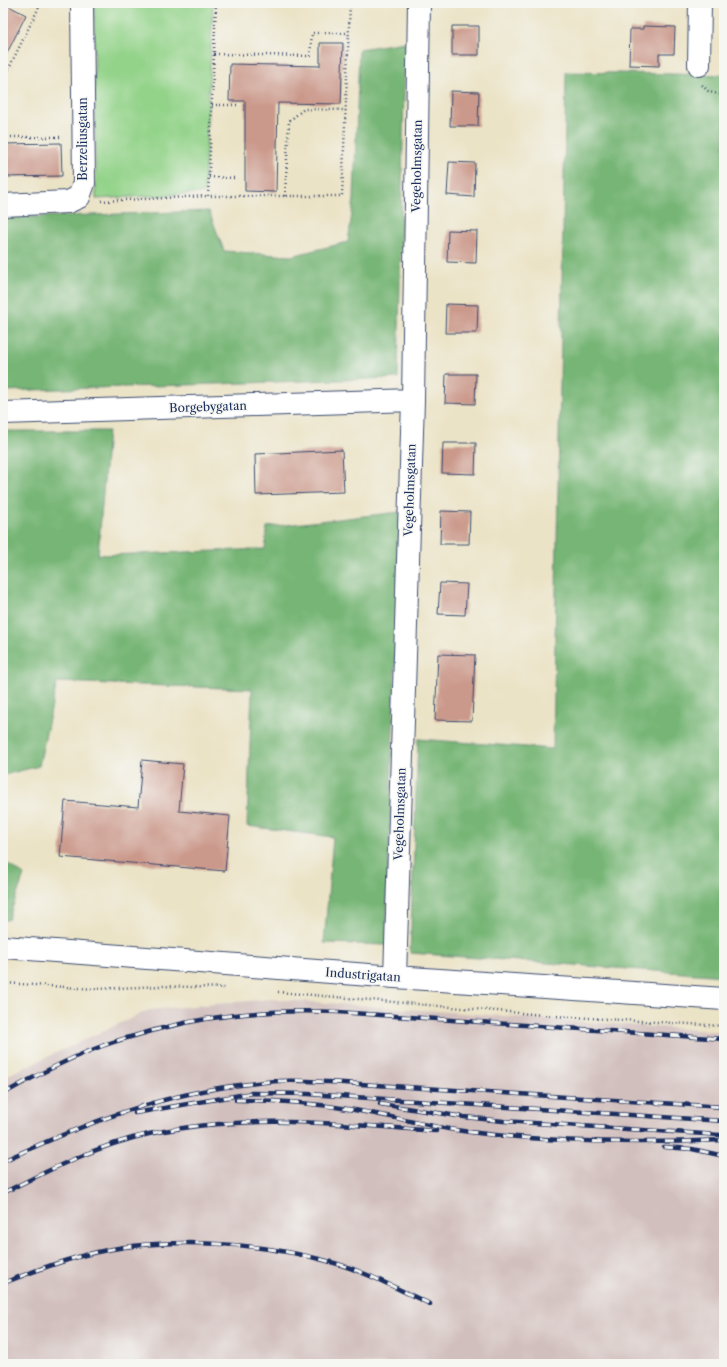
<svg xmlns="http://www.w3.org/2000/svg" width="727" height="1367" viewBox="0 0 727 1367" font-family="'Libre Caslon Text',serif">
<rect width="100%" height="100%" fill="#f6f6f2"/>
<filter id="ink" filterUnits="userSpaceOnUse"><feTurbulence type="fractalNoise" baseFrequency=".025" numOctaves="2"/><feDisplacementMap in="SourceGraphic" scale="8" xChannelSelector="R" yChannelSelector="G"/><feConvolveMatrix kernelMatrix="1 2 1 2 8 2 1 2 1" color-interpolation-filters="sRGB"/></filter>
<filter id="wash" filterUnits="userSpaceOnUse"><feTurbulence type="fractalNoise" baseFrequency=".012" numOctaves="4" result="noise"/><feDisplacementMap in="SourceGraphic" scale="16" xChannelSelector="R" yChannelSelector="G"/><feGaussianBlur stdDeviation="0.9" result="paint"/><feColorMatrix in="noise" values="0 0 0 0 0 0 0 0 0 0 0 0 0 0 0 0 0 1.4 0 .05"/><feComposite in="paint" operator="in"/></filter>
<g filter="url(#wash)">
<rect width="100%" height="100%" fill="#ebe3c6"/>
<path fill="#d1bfbd" d="M271 999 724 1032V1364H3V1079L10 1074 149 1010Z"/>
<path fill="#93d389" stroke="#578174" d="M94 3H213L204 193 96 199Z"/>
<path fill="#76b575" stroke="#48726a" d="M405 42 398 378 3 391V218L209 211 224 251 291 256 348 242 354 199 359 49Z
M566 72 724 75V976L410 953 418 739 553 749Z
M3 431H108L98 555 136 554 265 549 267 527 400 512 386 945 324 943 333 837 247 826 252 689 57 682 39 766 4 775 3 779Z
M3 861 24 875 8 920H3Z"/>
<g id="blocks">
<path fill="#cb998b" d="M3 3 26 15 3 61Z
M452 26H479V55H452Z
M643 26 675 27 674 54H659V66L629 65 630 29H643Z
M320 43H343L341 104 278 103 276 192 245 191V101H229L230 64 320 66Z
M451 91 479 92 478 126H450Z
M61 143 62 176 3 177V144Z
M449 162 475 163 474 197 447 195Z
M448 230 477 231 476 263 447 262Z
M446 304 478 305 477 333H445Z
M446 374H476L475 404 445 403Z
M443 443H476L475 474 442 473Z
M342 450 344 492 256 495 255 454Z
M441 511 470 512 469 544H440Z
M440 583 467 584 465 615 438 614Z
M438 654 475 655 472 721 435 720Z
M142 760 183 764 179 811 230 816 225 871 60 857 65 801 138 807Z"/>
</g>
</g>
<g filter="url(#ink)">
<use href="#blocks" fill-opacity="0" stroke="#3a4a6e" stroke-width="1"/>
<g fill="none" stroke-linecap="round" stroke-linejoin="round">
<defs>
<path id="minor" d="M699 65 700 3
M3 205 68 202 79 197 84 183 82 3
M3 413 413 400
M3 947 395 977 724 999
M395 977 413 400 419 3"/>
</defs>
<use href="#minor" stroke="#3a4a6e" stroke-width="24"/>
<path stroke="#3a4a6e" stroke-width="2.5" stroke-dasharray="1 3" stroke-linecap="butt" d="M216 3 208 196H342L350 3
M214 54 310 56 312 33H349
M3 80 41 3
M702 85 709 92 724 95
M212 105H238
M3 137H62
M209 177 236 178
M285 196 289 121 304 109 346 110
M101 201 208 196
M3 983 96 989 161 986 225 988
M278 992 555 1016 724 1026"/>
<use href="#minor" stroke="#fff" stroke-width="22"/>
<defs>
<path id="rail" d="M3 1094C35 1076 67 1059 102 1046 112 1042 123 1039 134 1036 202 1015 267 1009 338 1012L724 1039
M236 1100C273 1100 311 1103 348 1109 382 1114 415 1123 449 1129 540 1143 632 1144 724 1140
M380 1104 464 1117 503 1121 720 1135
M135 1113 252 1093 308 1094 724 1121
M664 1147 692 1149 724 1156
M3 1161C81 1125 162 1093 249 1084 259 1083 269 1081 279 1081 295 1080 311 1081 328 1082L724 1107
M3 1193C49 1170 98 1145 149 1134 243 1113 341 1124 436 1131
M3 1283C37 1270 71 1257 107 1250 172 1237 263 1243 327 1261 363 1270 397 1289 430 1304"/>
</defs>
<use href="#rail" stroke="#1b2f5e" stroke-width="4.5"/>
<use href="#rail" stroke="#f6f6f2" stroke-width="3" stroke-dasharray="9" stroke-linecap="butt"/>
</g>
</g>
<g text-anchor="middle" stroke-width="3" stroke-linejoin="round" paint-order="stroke">
<g font-size="12" fill="#1b2f5e" stroke="#f6f6f2">
<text transform="translate(83 139) rotate(-90)" y="4">Berzeliusgatan</text>
<text transform="translate(417 166) rotate(-89)" y="4">Vegeholmsgatan</text>
<text transform="translate(208 407) rotate(-2)" y="4">Borgebygatan</text>
<text transform="translate(410 490) rotate(-88)" y="4">Vegeholmsgatan</text>
<text transform="translate(400 814) rotate(-88)" y="4">Vegeholmsgatan</text>
<text transform="translate(363 975) rotate(4)" y="4">Industrigatan</text>
</g>
</g>
<rect width="727" height="1367" fill="none" stroke="#f6f6f2" stroke-width="16"/>
</svg>
